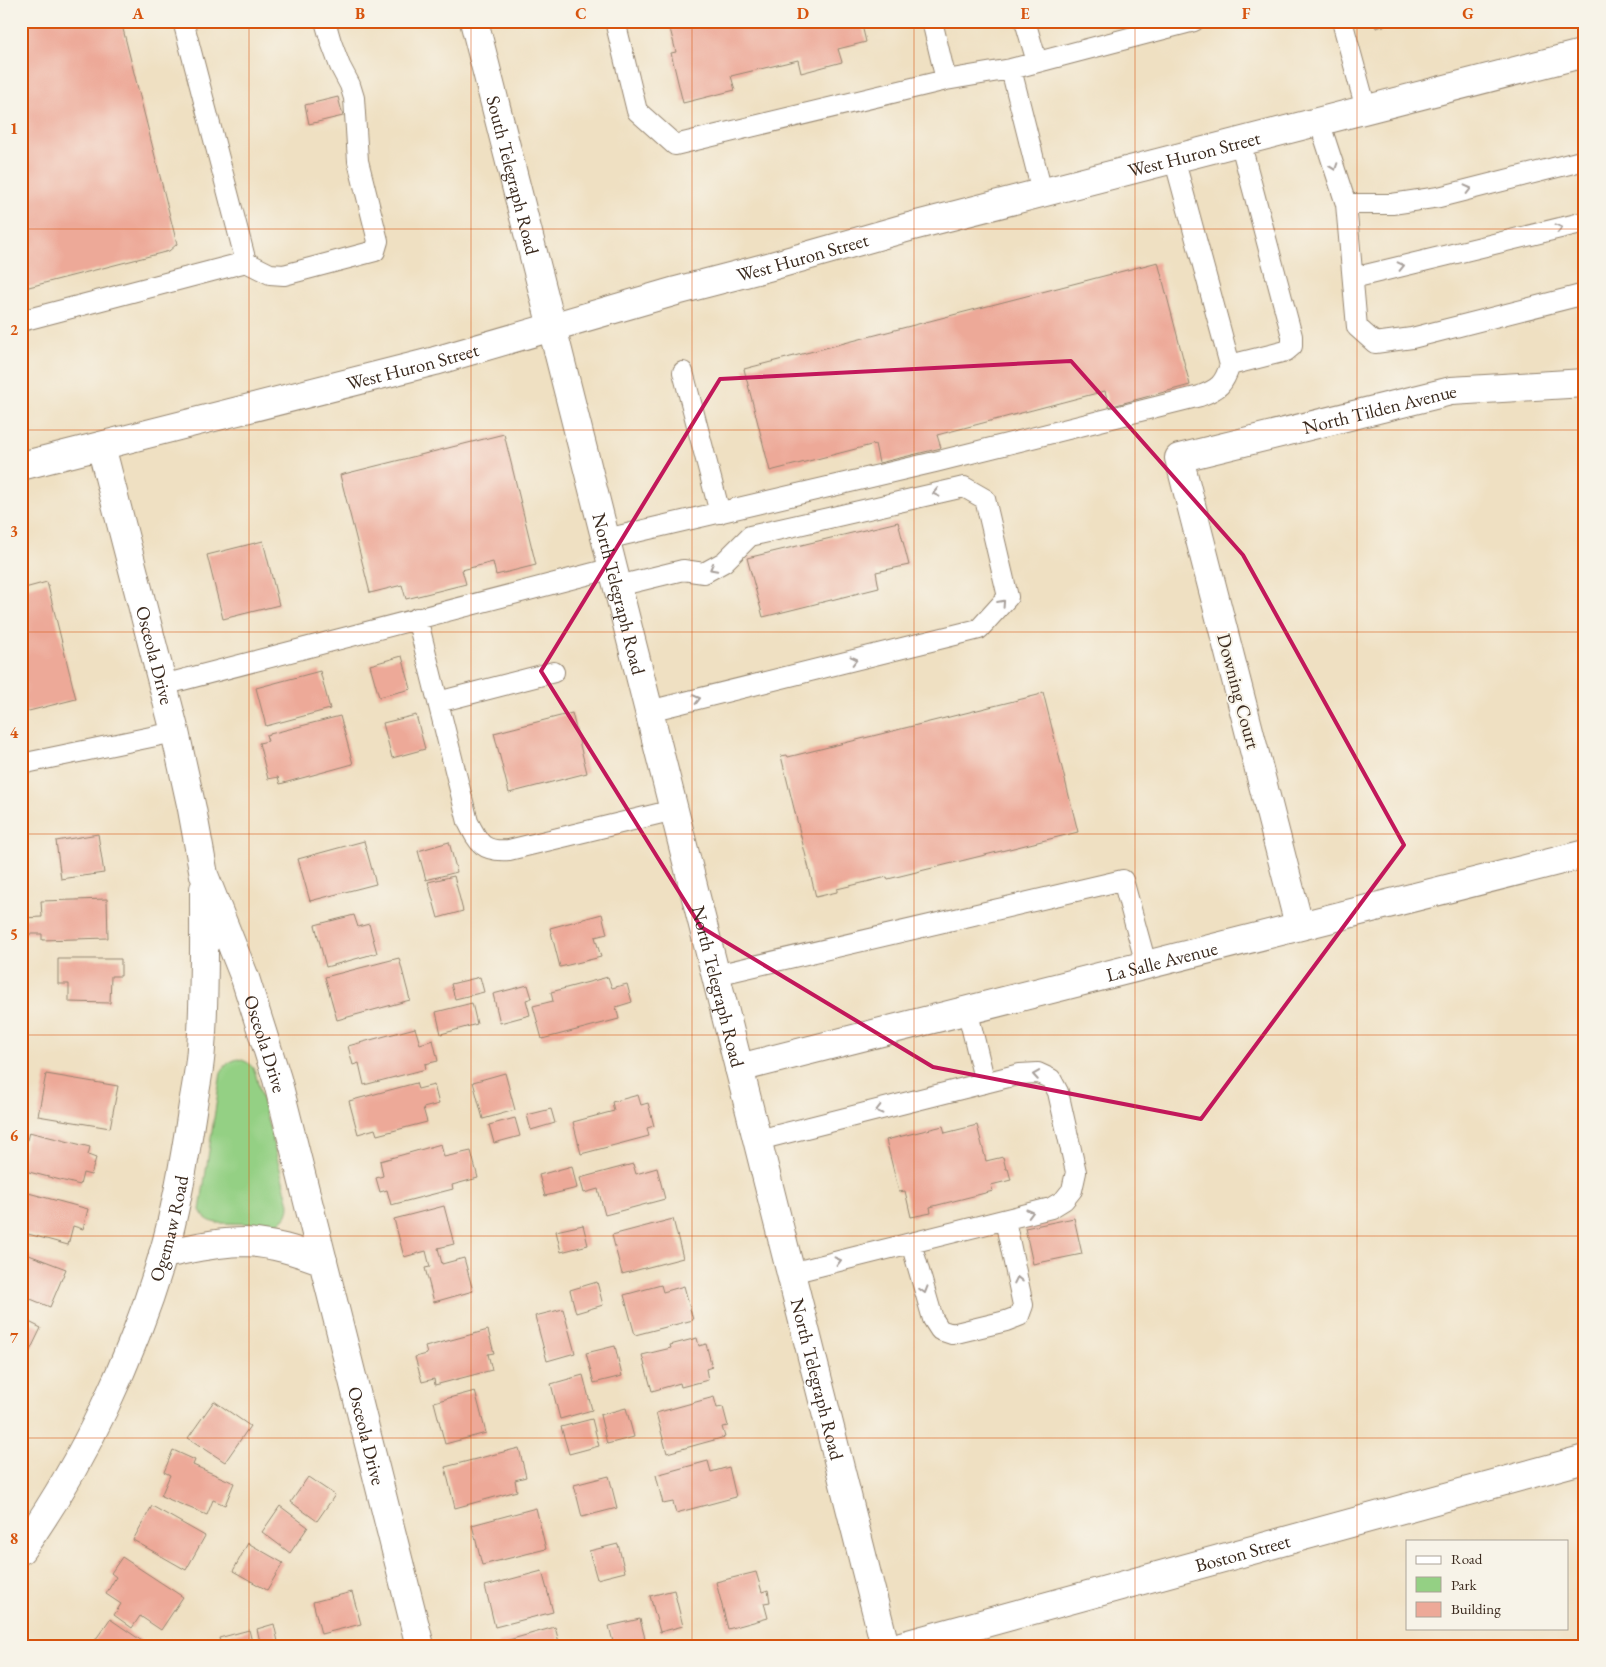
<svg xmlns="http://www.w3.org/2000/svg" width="1606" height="1667" viewBox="0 0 1606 1667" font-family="'EB Garamond',serif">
<rect width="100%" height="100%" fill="#f7f3e8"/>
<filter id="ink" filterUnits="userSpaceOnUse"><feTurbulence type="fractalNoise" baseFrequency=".02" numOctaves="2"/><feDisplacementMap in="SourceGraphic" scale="10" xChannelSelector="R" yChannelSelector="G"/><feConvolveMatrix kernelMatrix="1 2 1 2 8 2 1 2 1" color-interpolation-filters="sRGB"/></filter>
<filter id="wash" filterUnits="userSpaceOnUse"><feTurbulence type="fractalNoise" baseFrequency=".0096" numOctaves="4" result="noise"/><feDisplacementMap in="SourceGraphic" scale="20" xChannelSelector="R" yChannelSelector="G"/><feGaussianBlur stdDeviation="1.12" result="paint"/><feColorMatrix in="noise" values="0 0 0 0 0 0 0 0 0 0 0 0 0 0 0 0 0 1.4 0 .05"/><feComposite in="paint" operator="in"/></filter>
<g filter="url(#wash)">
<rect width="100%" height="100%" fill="#efe0c2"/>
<path fill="#94d084" stroke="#687d51" d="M238 1059C247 1061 251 1064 255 1072L289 1204C289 1216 284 1222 272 1224L217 1223C208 1221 204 1218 200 1210L221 1072C226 1064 230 1061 238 1059Z"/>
<g id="blocks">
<path fill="#eda998" d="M21 21H121L177 244 169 251 21 289Z
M668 21H861L866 42 838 49 842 62 801 73 798 60 731 76 735 90 683 103 671 53 676 52Z
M1374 21H1399V22L1376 28Z
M338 97 343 116 309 124 305 105Z
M1158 262 1190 385 1109 407 1105 391 937 435 941 448 879 463 875 444 770 471 744 369Z
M504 434 536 565 496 575 493 562 462 570 466 584 406 599 402 585 370 593 340 475Z
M898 522 909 565 876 572 879 588 763 617 747 558Z
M263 541 279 605 223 619 207 555Z
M47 582 76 699 21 713V589Z
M402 656 411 689 379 697 370 665Z
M320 671 330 709 266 726 256 688Z
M1043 692 1078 832 888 879 887 877 837 889V892L816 897 781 756 787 755 788 757 1038 695Z
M572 713 587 773 509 793 494 733Z
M416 715 425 749 392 758 383 723Z
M340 716 353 764 280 784 278 777 268 779 259 743 268 741 266 735Z
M98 834 104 873 61 879 56 841Z
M364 841 376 884 310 901 298 859Z
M449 842 457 872 426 880 418 851Z
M454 876 463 911 438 918 428 882Z
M107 899 108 938 42 940V934H21V918L42 917 41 901Z
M602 914 607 934 595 937 601 957 560 967 550 928Z
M354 915 358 927 369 924 377 953 326 967 315 925Z
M399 958 410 1000 337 1020 325 977Z
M58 959H121V976H111L110 1003 69 1002V984H58Z
M480 977 484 992 455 999 451 984Z
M608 977 612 988 627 984 632 1002 616 1007 619 1019 542 1039 533 1006 553 1001 551 992Z
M528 985 532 998 526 1000 530 1015 500 1023 493 994Z
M472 1003 477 1024 441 1034 436 1012Z
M415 1028 420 1044 433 1040 438 1061 425 1064 426 1069 364 1085 359 1063 353 1065 348 1046Z
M505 1073 515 1110 483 1119 473 1082Z
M46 1074 118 1086 110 1128 38 1116Z
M416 1083 418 1089 434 1085 439 1104 423 1108 427 1122 377 1135 375 1129 358 1134 349 1101Z
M638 1095 641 1105 648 1103 654 1126 647 1128 649 1136 581 1154 573 1122 614 1111 612 1102Z
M551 1109 555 1123 531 1130 527 1115Z
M515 1118 520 1136 494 1143 489 1125Z
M977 1125 986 1161 1003 1157 1006 1169H1008L1011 1180 991 1185 993 1191 930 1207 931 1213 911 1217 905 1191 899 1192 886 1140 943 1126 945 1133Z
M29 1132 90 1147 88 1155 96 1158 91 1175 83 1173 80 1185 21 1170V1163Z
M441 1144 444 1157 471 1151 478 1178 452 1185 453 1189 391 1205 387 1190 380 1192 376 1178 383 1176 380 1161Z
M633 1164 636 1174 657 1168 665 1199 605 1215 598 1189 584 1193 580 1178Z
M572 1166 577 1188 545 1196 539 1175Z
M21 1191 88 1209 83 1229 73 1226 68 1245 21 1232Z
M444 1206 454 1244 438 1248 442 1264 464 1258 473 1291 434 1302 425 1268 430 1267 426 1251 404 1257 394 1219Z
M1074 1218 1082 1254 1033 1264 1025 1228Z
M673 1219 683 1258 622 1274 612 1235Z
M583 1225 588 1245 561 1252 556 1231Z
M21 1252 66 1269 50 1307 21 1295Z
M597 1282 603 1305 576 1313 570 1290Z
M661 1285 663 1292 684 1286 693 1320 635 1335 624 1295Z
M563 1309 575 1353 547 1361 535 1316Z
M21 1318 41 1328 24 1363 21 1362Z
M488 1330 494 1353 488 1354 492 1370 435 1385 434 1379 422 1382 415 1357 427 1354 425 1347Z
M697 1338 699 1346 706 1344 712 1367 706 1369 708 1380 681 1387 680 1383 652 1391 642 1355 671 1348 670 1345Z
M615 1346 622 1376 594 1383 586 1353Z
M583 1375 592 1410 560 1419 551 1384Z
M475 1391 486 1433 445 1444 434 1402Z
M714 1397 717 1408 723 1407 728 1426 722 1427 725 1437 667 1453 656 1413Z
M214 1401 250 1426 225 1462 188 1438Z
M626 1408 634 1437 607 1444 600 1415Z
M592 1419 599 1446 569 1454 561 1427Z
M519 1448 526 1477 515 1480 517 1491 455 1508 445 1467Z
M173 1450 195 1460 193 1465 234 1483 225 1505 213 1500 207 1515 161 1496 170 1475 164 1472Z
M708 1461 711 1472 729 1467 736 1497 676 1513 673 1502 663 1504 656 1475Z
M609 1476 617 1508 582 1517 574 1485Z
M308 1477 335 1495 317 1521 291 1502Z
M152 1506 205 1536 186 1570 133 1540Z
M280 1506 308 1527 290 1553 262 1532Z
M536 1508 546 1549 482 1565 472 1525Z
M248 1543 283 1563 267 1590 233 1571Z
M618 1544 625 1572 597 1579 589 1551Z
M122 1557 183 1597 161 1630 140 1616 132 1628 114 1615 121 1604 106 1594 116 1577 111 1573Z
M542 1571 553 1612 495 1627 485 1586Z
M756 1572 762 1592 768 1590 770 1602 764 1603 768 1618 728 1629 716 1582Z
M674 1590 683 1626 660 1632 650 1596Z
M352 1592 361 1624 321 1634 313 1602Z
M110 1619 145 1643 143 1646H91Z
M640 1619 647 1646H614L609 1626Z
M274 1624 279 1646H261L257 1629Z
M555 1627 560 1646H499L498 1643Z
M249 1630 253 1646H221L219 1638Z"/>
</g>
</g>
<g filter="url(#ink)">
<use href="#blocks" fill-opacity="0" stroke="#958570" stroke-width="1"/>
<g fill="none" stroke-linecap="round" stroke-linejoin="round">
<defs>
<path id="service" d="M615 21 637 111 675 145 946 80 1011 69 1194 21
M932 21 946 80
M1025 21 1037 62
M1342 21 1366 109
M1011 69 1042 192
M1319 121 1346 204H1392L1439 197 1585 160
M1346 204 1357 327 1375 343 1412 338 1585 294
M246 262 270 274 284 275 375 251 378 241 358 161 354 98 350 85 340 66 331 42 325 21
M1353 278 1585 222
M21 321 246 262 183 21
M1230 365 1286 351 1292 346V336L1240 141
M683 372 720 513
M606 539 935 462 1200 396C1219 389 1224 384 1230 365L1174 158
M618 586 683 570 704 573 724 562 750 536 964 487 985 499 1008 597 979 629 649 711
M417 618 468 822C479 844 483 852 509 850L674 810
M163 685 613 568
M438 702 554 672
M21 764 175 732
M716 975 1123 880 1146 964
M967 1009 985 1083
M758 1140 1020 1074 1038 1073 1051 1079 1058 1092 1076 1172 1072 1190 1064 1200 1051 1208 791 1273
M911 1243 933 1319 940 1330 952 1334 1006 1321 1019 1316 1023 1305 1005 1220"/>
<g id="minor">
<path id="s1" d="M101 446 175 732 192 809 204 875 245 978 277 1079 420 1646"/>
<path id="s2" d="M1299 925 1179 458 1451 391 1585 383"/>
<path id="s3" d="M739 1068 1585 854"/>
<path d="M163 1254C190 1249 217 1242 244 1242 272 1243 297 1251 323 1261"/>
<path id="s4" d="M21 1550C83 1464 133 1356 163 1255 176 1210 185 1158 192 1111 195 1090 200 1069 201 1048 205 995 204 942 204 889"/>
<path id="s5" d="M901 1646 1585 1459"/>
</g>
<g id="primary">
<path id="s6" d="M552 327 885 1646"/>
</g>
<g id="trunk">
<path id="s7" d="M474 21 552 327"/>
<path id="s8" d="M21 466 435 361 676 291 768 267 909 227 1585 53"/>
</g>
</defs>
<use href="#service" stroke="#958570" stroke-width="22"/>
<use href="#minor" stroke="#958570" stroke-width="30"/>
<use href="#primary" stroke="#958570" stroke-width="30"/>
<use href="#trunk" stroke="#958570" stroke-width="30"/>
<use href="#service" stroke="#fff" stroke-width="20"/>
<use href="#minor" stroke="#fff" stroke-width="28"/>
<use href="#primary" stroke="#fff" stroke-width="28"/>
<use href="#trunk" stroke="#fff" stroke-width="28"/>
</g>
<defs><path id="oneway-chevron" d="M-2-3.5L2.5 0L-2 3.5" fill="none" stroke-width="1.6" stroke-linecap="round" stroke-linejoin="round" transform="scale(1.25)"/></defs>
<g stroke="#a79f9a">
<use href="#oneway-chevron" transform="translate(1334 167) rotate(71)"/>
<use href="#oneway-chevron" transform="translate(1468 189) rotate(-14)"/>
<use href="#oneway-chevron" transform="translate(1559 228) rotate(-13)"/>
<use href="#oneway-chevron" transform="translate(1401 266) rotate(-13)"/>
<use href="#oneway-chevron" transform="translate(936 493) rotate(167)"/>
<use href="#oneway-chevron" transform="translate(713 568) rotate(152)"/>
<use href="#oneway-chevron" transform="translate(1002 603) rotate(-48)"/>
<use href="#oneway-chevron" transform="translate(854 660) rotate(-14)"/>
<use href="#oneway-chevron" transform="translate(697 699) rotate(-14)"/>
<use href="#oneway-chevron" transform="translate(1036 1075) rotate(-171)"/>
<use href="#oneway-chevron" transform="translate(879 1110) rotate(166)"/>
<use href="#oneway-chevron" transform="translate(1030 1213) rotate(-15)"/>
<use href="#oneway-chevron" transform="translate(838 1261) rotate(-14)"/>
<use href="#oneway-chevron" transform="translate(1018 1280) rotate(-102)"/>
<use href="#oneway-chevron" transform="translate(924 1290) rotate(74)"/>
</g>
</g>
<path fill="none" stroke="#c2185b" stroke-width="4" stroke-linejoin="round" d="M1071 361 1243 555 1404 845 1201 1119 933 1067 701 927 541 671 720 379Z"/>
<path fill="none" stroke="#d7540e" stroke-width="1" stroke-opacity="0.55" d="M249 21V1646M471 21V1646M692 21V1646M914 21V1646M1135 21V1646M1357 21V1646M21 229H1585M21 430H1585M21 632H1585M21 834H1585M21 1035H1585M21 1236H1585M21 1438H1585"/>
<g text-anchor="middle" stroke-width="4" stroke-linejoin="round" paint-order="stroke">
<g font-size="19" fill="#3b2a1e" stroke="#f7f3e8">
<text dy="7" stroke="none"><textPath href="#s8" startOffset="1214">West Huron Street</textPath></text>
<text dy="7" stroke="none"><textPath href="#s7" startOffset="159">South Telegraph Road</textPath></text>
<text dy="7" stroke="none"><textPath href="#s8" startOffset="809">West Huron Street</textPath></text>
<text dy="7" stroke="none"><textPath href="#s8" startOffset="404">West Huron Street</textPath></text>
<text dy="7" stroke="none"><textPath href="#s2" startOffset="689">North Tilden Avenue</textPath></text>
<text dy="7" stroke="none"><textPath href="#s6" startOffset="275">North Telegraph Road</textPath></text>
<text dy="7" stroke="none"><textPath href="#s1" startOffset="216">Osceola Drive</textPath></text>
<text transform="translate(1239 691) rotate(75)" y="7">Downing Court</text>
<text dy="7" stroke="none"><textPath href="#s3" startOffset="436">La Salle Avenue</textPath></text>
<text dy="7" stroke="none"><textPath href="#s6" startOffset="680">North Telegraph Road</textPath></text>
<text dy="7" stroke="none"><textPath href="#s1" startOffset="621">Osceola Drive</textPath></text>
<text dy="7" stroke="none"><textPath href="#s4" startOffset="356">Ogemaw Road</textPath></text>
<text dy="7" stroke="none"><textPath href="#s6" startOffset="1085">North Telegraph Road</textPath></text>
<text dy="7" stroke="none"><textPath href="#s1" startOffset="1026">Osceola Drive</textPath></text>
<text dy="7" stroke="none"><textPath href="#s5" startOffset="354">Boston Street</textPath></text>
</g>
</g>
<rect width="1606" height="1667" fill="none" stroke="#f7f3e8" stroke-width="55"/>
<rect x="1406" y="1540" width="162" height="90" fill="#f7f3e8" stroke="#aca397"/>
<rect x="1416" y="1556" width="25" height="8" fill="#ffffff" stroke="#aca397"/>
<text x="1451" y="1564" font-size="15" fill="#3b2a1e">Road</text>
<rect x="1416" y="1577" width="25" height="15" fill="#94d084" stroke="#aca397"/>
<text x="1451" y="1590" font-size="15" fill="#3b2a1e">Park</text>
<rect x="1416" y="1602" width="25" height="15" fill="#eda998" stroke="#aca397"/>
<text x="1451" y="1614" font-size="15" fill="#3b2a1e">Building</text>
<rect x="28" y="28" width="1550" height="1612" fill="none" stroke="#d7540e" stroke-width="2"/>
<g font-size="16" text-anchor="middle" font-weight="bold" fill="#d7540e">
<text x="138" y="19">A</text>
<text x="360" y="19">B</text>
<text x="581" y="19">C</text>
<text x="803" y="19">D</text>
<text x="1025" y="19">E</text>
<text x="1246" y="19">F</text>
<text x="1468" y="19">G</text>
<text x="14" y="134">1</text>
<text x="14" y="335">2</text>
<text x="14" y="537">3</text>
<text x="14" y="738">4</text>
<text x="14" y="940">5</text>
<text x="14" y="1141">6</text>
<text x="14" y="1343">7</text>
<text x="14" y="1544">8</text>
</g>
</svg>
